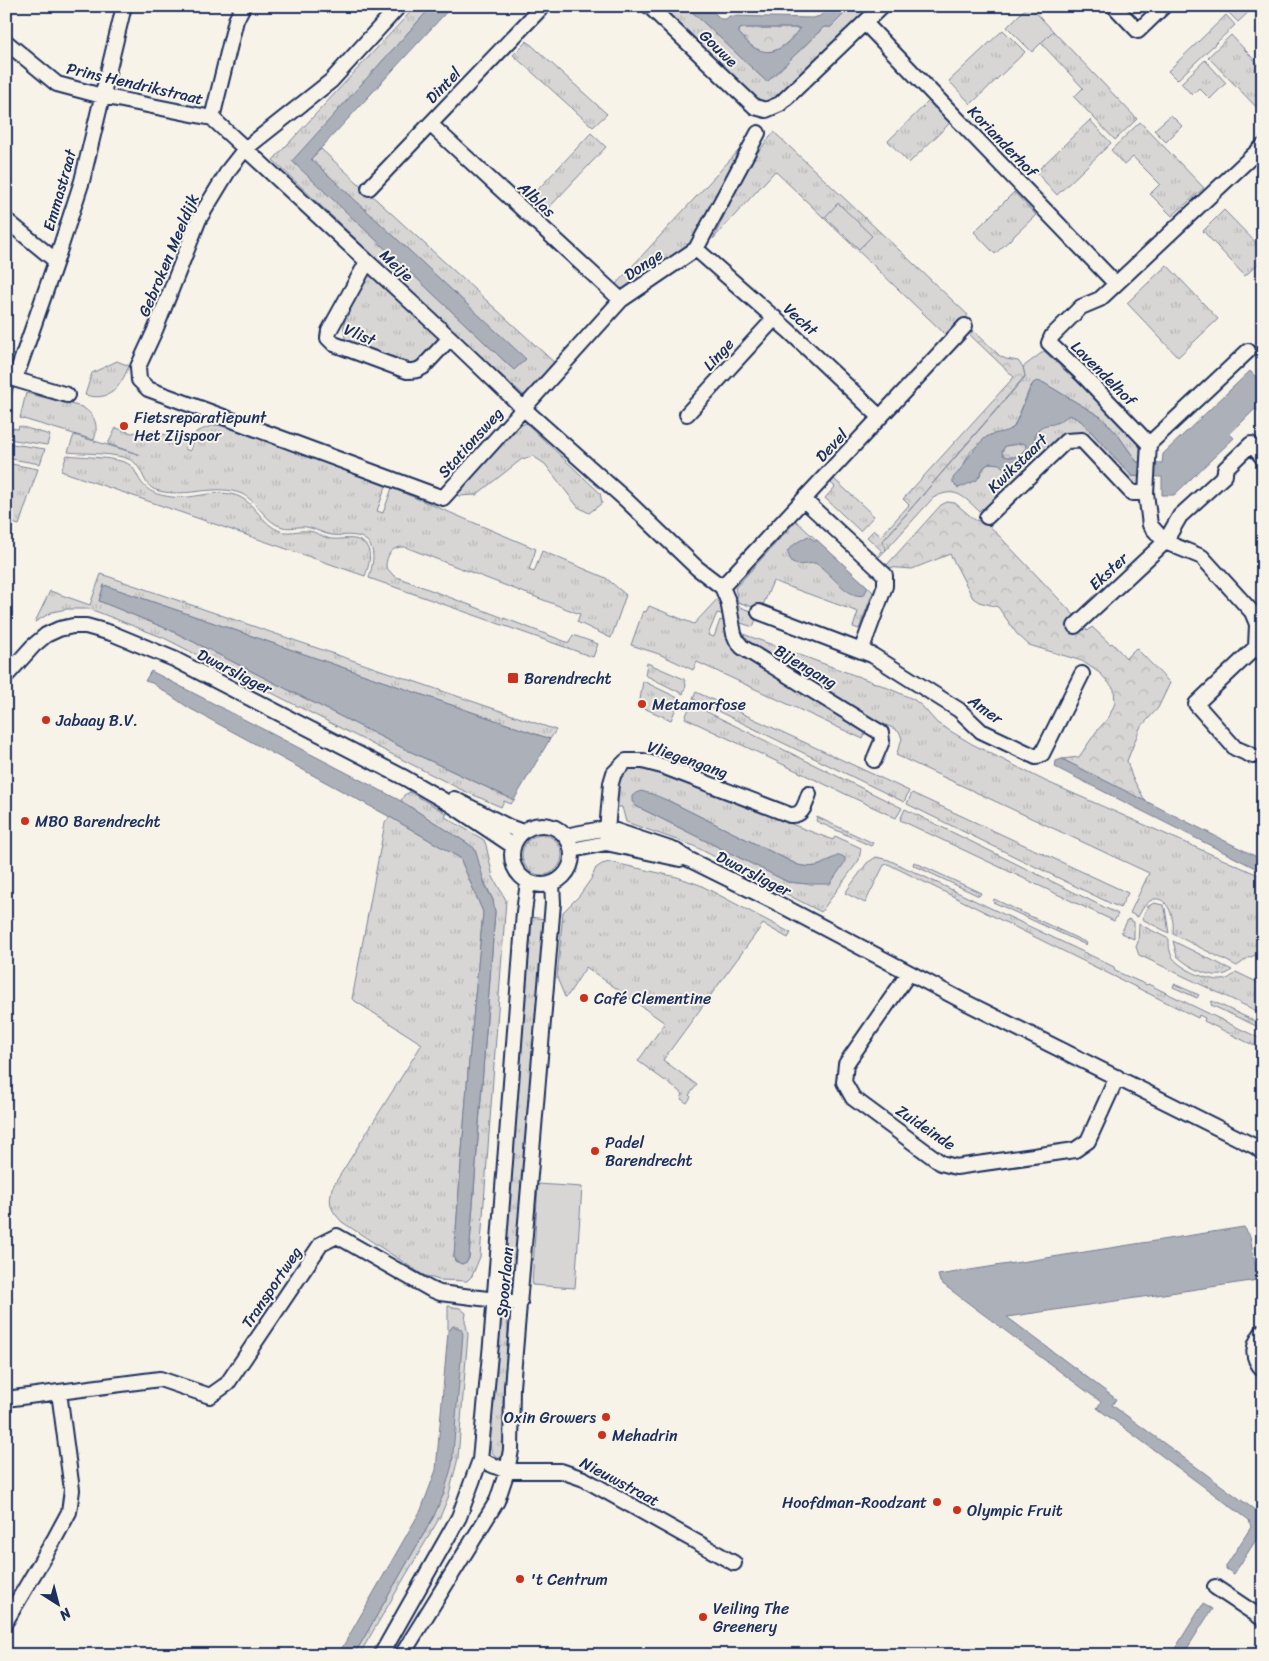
<svg xmlns="http://www.w3.org/2000/svg" width="1269" height="1661" viewBox="0 0 1269 1661" font-family="Sriracha,sans-serif">
<defs>
<pattern id="grass-tufts" width="24" height="20" patternUnits="userSpaceOnUse" patternTransform="scale(1.25)"><rect width="24" height="20" fill="#d7d6d4"/><path d="M3 7l-1-3M5 7V3M7 7l1-3M15 17l-1-3M17 17v-4M19 17l1-3" fill="none" stroke="#b8b8b8"/></pattern>
<pattern id="forest-crowns" width="20" height="18" patternUnits="userSpaceOnUse" patternTransform="scale(1.25)"><rect width="20" height="18" fill="#d7d6d4"/><path d="M2 6a3 3 0 1 1 6 0M12 15a3 3 0 1 1 6 0" fill="none" stroke="#b8b8b8"/></pattern>
</defs>
<rect width="100%" height="100%" fill="#f7f3e8"/>
<filter id="ink" filterUnits="userSpaceOnUse"><feTurbulence type="fractalNoise" baseFrequency=".02" numOctaves="2"/><feDisplacementMap in="SourceGraphic" scale="10" xChannelSelector="R" yChannelSelector="G"/><feConvolveMatrix kernelMatrix="1 2 1 2 8 2 1 2 1" color-interpolation-filters="sRGB"/></filter>
<g filter="url(#ink)">
<path fill="url(#grass-tufts)" stroke="#798299" fill-rule="evenodd" d="M416 6H432L293 161 514 370 525 359 311 159 321 149 557 365 526 397 452 331 273 160Z
M656 6H686L767 82 824 27H831L852 6H871L872 8 777 98 768 102 756 99Z
M1222 6H1255L1238 22Z
M1226 15 1235 25 1177 80 1168 71Z
M1003 30 1025 52 971 104 949 81Z
M1053 31 1137 119 1115 140 1074 97 1083 88 1041 43Z
M1231 35 1263 69V114L1208 57Z
M527 41 607 114 593 127 513 55Z
M1205 60 1226 83 1210 99 1199 88 1192 95 1181 83Z
M929 101 950 123 909 163 888 141Z
M1171 115 1182 126 1166 142 1154 130Z
M1090 120 1111 143 1057 195 1036 172Z
M1140 122 1204 188 1172 216 1150 194 1160 184 1133 157 1124 165 1111 150Z
M774 132 968 315 948 337 775 171 713 239 748 165Z
M591 133 606 147 542 215 527 201Z
M741 148 692 244 629 288 620 289 615 285Z
M1014 192 1036 215 995 254 974 232Z
M1224 210 1263 250V259L1245 276 1203 231Z
M1167 265 1218 319 1178 357 1127 303Z
M368 275H374L440 336C438 351 423 362 409 365L346 340C338 321 354 298 362 280Z
M1044 351 1086 390 1140 446V462H1137L1118 435 1101 417 1044 383C1038 382 1035 381 1030 387L1014 427 1007 432 990 435 981 442 971 451 960 471 954 477H979L984 467 990 463 1020 464 1030 456 1037 431 1043 425 1056 423 1065 417 1070 415 1081 421 1132 476 1140 477V489H1134L1064 436 985 511 982 508 979 511C963 496 955 486 933 498L886 550 882 542 1025 377 1023 367Z
M117 361 129 366C120 387 111 402 85 395L92 373Z
M6 383 14 386 6 416Z
M26 393 82 407C95 415 99 425 94 440L20 418Z
M526 423 600 493 602 503 589 513 578 507 545 464 533 456 522 459 476 495 458 496 457 491 516 427Z
M217 425 234 429 386 486 377 511 383 513 392 488 536 549 529 570 534 572 542 551 606 578 626 595 611 638 577 622 580 614 405 547C392 546 386 555 386 567L394 576 569 643 573 635 598 644 593 657 369 578C372 566 377 551 367 541 356 531 340 538 327 534 320 532 313 528 306 527 298 526 290 529 283 527 265 523 258 501 242 494 216 483 188 498 159 491 143 487 145 473 135 463 124 452 83 454 68 452L74 435 141 455 108 444 116 428 132 433 146 430 154 431 187 442 185 449 190 451 196 432 211 426Z
M19 426 50 435 47 445 8 439 11 428 18 429Z
M6 443 45 449 40 464 6 458Z
M67 455C81 457 120 457 130 465 134 468 136 473 138 477 146 492 157 495 172 497 195 500 218 487 240 497 256 505 263 525 280 531 289 534 298 530 307 531 316 531 323 538 332 539 342 540 353 536 362 542 374 549 369 566 365 576L61 471Z
M6 463 38 469 19 525 6 521Z
M834 479 874 516 860 531 825 498 835 487 831 483Z
M796 521 873 592 859 629 853 627 858 612 773 581 761 610 738 602 735 588Z
M101 574 556 730 550 739 104 585 99 601 170 630 407 750 514 800 511 804 504 801 501 807 460 789 164 638 90 609H67L52 612 35 622 50 591 90 605Z
M720 596 725 615 717 613 708 635 714 637 720 620 726 622 735 649 739 654 866 730 863 739 697 662 693 670 659 654 631 645 643 611 646 612 649 606 694 624Z
M735 605 758 614 753 627 738 622Z
M743 634 881 685 913 699 922 706 937 723 972 744 1045 781 1263 877V952L1248 958 1237 966 1173 934C1176 905 1155 881 1138 917L1130 913 1149 873 896 755 902 739 900 733 895 729 868 717 745 643 741 635Z
M647 663 684 679 686 685 683 694 645 675Z
M643 681 680 699 671 720 639 706Z
M696 692 909 791 904 802 693 699Z
M691 704 902 808 896 818 685 718Z
M633 767H643L833 840 835 836 861 848 859 860 821 912 694 846 626 822 622 807H617C617 788 616 778 633 767ZM632 801H669L798 865C812 868 821 867 832 858L808 884 788 882 636 806Z
M410 792 447 814 445 817 484 840 486 845 493 877 506 900 480 1257 472 1276 467 1281 439 1280 423 1275 342 1222C331 1210 328 1205 332 1188L422 1044 352 999 385 823 390 817 460 858 483 912 468 1072 454 1256 455 1261 462 1264 469 1259 495 912 493 900 467 843 401 801 404 795Z
M912 793 1128 893 1120 908 907 804Z
M905 809 1118 914 1114 921 900 820Z
M817 817 873 843 871 846 816 821Z
M522 855a20 20 0 1 1 40 0a20 20 0 1 1-40 0Z
M876 857 889 860 1094 957 1114 967 1115 971 1147 985 1148 984 1263 1040V1050L1204 1021 1205 1018 1199 1015 1198 1018 888 864 884 865 865 903 845 893 867 863Z
M610 862 677 877 700 885 791 933 788 938 763 924 663 1060 697 1085 689 1095 691 1097 687 1103 681 1099 683 1094 638 1061 665 1023 586 967 568 995 565 997 557 978 563 912 579 896 591 879 596 868 602 864Z
M914 862 981 893 979 896 913 865Z
M994 899 1087 943 1086 945 993 902Z
M1154 903 1163 905 1165 908 1169 933 1142 919 1147 907Z
M529 917 546 919 515 1280 510 1288 506 1290 501 1284Z
M1128 919 1134 922V939L1121 933Z
M1139 924 1169 939C1169 945 1169 952 1173 958 1181 969 1213 984 1227 979 1230 978 1234 974 1236 972L1263 985V1014L1139 955 1136 947 1138 942Z
M1173 941 1232 970C1217 984 1189 967 1177 956Z
M1174 984 1199 995 1197 998 1173 987Z
M1212 1001 1263 1025V1029L1211 1005Z
M448 1306 460 1308 466 1313 465 1321 468 1334 458 1458 448 1498 440 1517 359 1655H354L434 1516 458 1326H453L448 1332Z
M500 1312 504 1315 508 1325V1333L503 1403 507 1437 503 1457C492 1460 490 1447 489 1438Z"/>
<path fill="url(#forest-crowns)" stroke="#798299" d="M742 28H800C789 42 774 60 754 48 748 44 744 38 739 33V30Z
M973 330 1000 356 1006 359 1018 361 1023 367 1025 376 882 542 886 550 877 559 876 558 882 551 867 537 874 530 881 536 909 505 903 499 1014 377 969 334Z
M1023 443 1026 445V448C1020 456 1014 459 1004 456L1002 452 1005 446Z
M947 502 955 503 975 520 986 522 1075 616 1067 623 1076 632 1083 626 1088 631 1092 627 1110 644 1112 643 1126 658 1136 648 1170 683 1158 708 1140 728 1127 761 1132 777 1146 802 1062 759 1079 757 1096 732 1109 717 1115 703 1114 689 1101 674 1082 661 1029 645 1017 634 998 607 979 602 973 598 950 554 912 569 885 567 941 505Z"/>
<path fill="#d7d6d4" stroke="#798299" d="M1028 6H1030L1053 31 1032 52 1007 27Z
M838 203 872 236 859 249 825 217Z
M538 1184 582 1187 575 1288 532 1285Z"/>
<path fill="#acb0b9" stroke="#727c95" fill-rule="evenodd" d="M432 6H452L311 159 526 359 514 370 292 161Z
M686 6H707L721 19H726L729 16 813 18 820 16 830 6H852L831 27H824L767 82ZM742 28H800C789 43 774 60 753 47 748 44 744 38 739 33V30Z
M1250 371 1263 384V417L1255 409 1230 434 1234 438 1174 495H1162V477L1132 476 1081 421 1070 415C1065 417 1062 421 1056 423 1050 426 1044 423 1038 430 1033 435 1035 442 1033 449 1029 459 1016 469 1006 470L999 464 990 463 984 467 977 480 961 487 958 488 953 483V478C965 466 971 450 985 438 993 432 1004 434 1014 427L1033 383 1037 381 1044 383 1101 417 1118 435 1137 462 1162 463 1163 454ZM1023 443 1026 445V448C1020 456 1014 459 1004 456L1002 452 1005 446Z
M808 536 815 541 817 540 868 587 864 595C847 600 829 570 815 563L798 565 792 563 787 551 796 543Z
M104 585 550 739 514 800 407 750 170 630 99 601Z
M151 671 401 801 467 843 474 848 476 852 485 885 493 900 495 912 469 1256 467 1262 462 1264 455 1261 454 1256 468 1072 483 912 460 858 390 817 189 708 152 683 145 681Z
M1062 759 1263 860V872L1055 767 1056 761Z
M641 791 652 794 669 801 798 865C822 870 821 862 840 855L845 858V862L830 884H808L788 882 636 806 632 801V796L636 793Z
M1244 1227 1250 1236 1258 1280 1007 1317 1116 1399 1112 1405 1263 1516V1529L1234 1574 1226 1569V1566L1251 1527 1249 1520 1097 1408 1101 1402 940 1282 938 1275Z
M453 1326 461 1329 463 1334 452 1465 444 1493 434 1516 354 1655H338L421 1510 436 1470 448 1332Z
M1203 1604 1212 1609 1183 1655H1171Z"/>
<g fill="none" stroke-linecap="round" stroke-linejoin="round">
<defs>
<path id="minor" d="M399 6 331 81 245 149 230 168 199 219 156 328 138 367 139 380 148 389 443 498 621 300 696 249 758 133
M649 6 755 107 766 110 780 104 882 6
M1114 6 1138 31 1164 6
M865 23 1116 284
M6 42 57 84 102 96 212 118
M212 118 450 338 524 409 625 499 697 568 722 587 728 601 734 634 737 641 742 647 881 733 882 741 874 760
M212 118 236 20 243 6
M430 124 621 300
M369 188 543 6
M6 220 56 261
M696 249 789 331 880 417
M367 262 329 331 328 338 334 344 407 371C414 371 417 371 423 367L450 338
M7 377 67 395
M15 379 56 261 82 181 124 6
M687 414 775 318
M1149 444 1083 375 1049 343 1052 336 1081 307 1100 299 1263 146
M1149 444 1146 493 1150 525 1165 542 1202 557 1252 612 1257 624 1256 647 1263 654
M1149 444 1248 351
M804 500 885 575V586L861 651
M987 517 1066 441 1082 440 1132 493H1146
M722 587 965 326
M759 612 872 655 959 710 981 731 1036 757 1042 754 1082 674
M1075 626 1165 542 1180 516 1225 475V469L1251 444 1263 458
M6 676 33 646 46 635 59 629 73 626H86L111 633 174 659 405 778 450 804 513 846
M1253 756 1235 748 1196 704 1256 647
M454 799 509 827 523 832
M512 855a30 30 0 1 1 60 0a30 30 0 1 1-60 0Z
M565 836 607 828 676 851 688 859 775 902 961 1000 1256 1147 1263 1153
M606 843 611 783 614 773 626 761H643L662 766 790 815C803 816 805 805 809 794
M572 850 606 843 680 859
M909 973 850 1058 846 1064 844 1082 853 1098 941 1163 956 1167 1075 1150 1088 1141 1117 1077
M1263 1331C1253 1345 1250 1356 1263 1370
M59 1392 160 1379 210 1396 227 1384 321 1244 337 1236 430 1289 440 1293 520 1303
M6 1399 59 1392 72 1490 69 1512 55 1538 6 1621
M480 1460 507 1471H561L584 1479 734 1563
M1215 1587 1263 1619
M381 1655 459 1517 480 1460 492 1333 524 912 528 882
M402 1655 497 1501 507 1471 511 1450 512 1387 553 903 552 884"/>
</defs>
<use href="#minor" stroke="#1b2f5e" stroke-width="18"/>
<use href="#minor" stroke="#f7f3e8" stroke-width="14"/>
</g>
</g>
<g fill="#c8321e" stroke="#f7f3e8" stroke-width="2">
<circle cx="124" cy="426" r="5"/>
<rect x="507" y="672" width="12" height="12" rx="2.5"/>
<circle cx="642" cy="704" r="5"/>
<circle cx="46" cy="720" r="5"/>
<circle cx="25" cy="821" r="5"/>
<circle cx="584" cy="998" r="5"/>
<circle cx="595" cy="1151" r="5"/>
<circle cx="606" cy="1417" r="5"/>
<circle cx="602" cy="1435" r="5"/>
<circle cx="937" cy="1502" r="5"/>
<circle cx="957" cy="1510" r="5"/>
<circle cx="520" cy="1579" r="5"/>
<circle cx="703" cy="1617" r="5"/>
</g>
<g text-anchor="middle" stroke-width="4" stroke-linejoin="round" paint-order="stroke">
<g font-size="16" fill="#1b2f5e" stroke="#f7f3e8">
<text transform="translate(719 48) rotate(44)" y="6">Gouwe</text>
<text transform="translate(135 83) rotate(13)" y="6">Prins Hendrikstraat</text>
<text transform="translate(443 85) rotate(-46)" y="6">Dintel</text>
<text transform="translate(1003 141) rotate(46)" y="6">Korianderhof</text>
<text transform="translate(59 190) rotate(-74)" y="6">Emmastraat</text>
<text transform="translate(537 199) rotate(43)" y="6">Alblas</text>
<text transform="translate(168 255) rotate(-67)" y="6">Gebroken Meeldijk</text>
<text transform="translate(643 264) rotate(-34)" y="6">Donge</text>
<text transform="translate(397 265) rotate(43)" y="6">Meije</text>
<text transform="translate(801 319) rotate(42)" y="6">Vecht</text>
<text transform="translate(360 334) rotate(23)" y="6">Vlist</text>
<text transform="translate(718 354) rotate(-48)" y="6">Linge</text>
<text transform="translate(1104 373) rotate(45)" y="6">Lavendelhof</text>
<text transform="translate(470 442) rotate(-48)" y="6">Stationsweg</text>
<text transform="translate(831 445) rotate(-47)" y="6">Devel</text>
<text transform="translate(1017 463) rotate(-44)" y="6">Kwikstaart</text>
<text transform="translate(1108 571) rotate(-43)" y="6">Ekster</text>
<text transform="translate(806 666) rotate(31)" y="6">Bijengang</text>
<text transform="translate(235 671) rotate(27)" y="6">Dwarsligger</text>
<text transform="translate(986 709) rotate(36)" y="6">Amer</text>
<text transform="translate(688 759) rotate(19)" y="6">Vliegengang</text>
<text transform="translate(754 873) rotate(27)" y="6">Dwarsligger</text>
<text transform="translate(926 1127) rotate(34)" y="6">Zuideinde</text>
<text transform="translate(504 1282) rotate(-85)" y="6">Spoorlaan</text>
<text transform="translate(271 1287) rotate(-56)" y="6">Transportweg</text>
<text transform="translate(620 1481) rotate(28)" y="6">Nieuwstraat</text>
</g>
<g font-size="16" fill="#1b2f5e" stroke="#f7f3e8" text-anchor="start">
<text x="134" y="423">Fietsreparatiepunt<tspan x="134" dy="18">Het Zijspoor</tspan></text>
<text x="524" y="684">Barendrecht</text>
<text x="652" y="710">Metamorfose</text>
<text x="56" y="726">Jabaay B.V.</text>
<text x="35" y="827">MBO Barendrecht</text>
<text x="594" y="1004">Café Clementine</text>
<text x="605" y="1148">Padel<tspan x="605" dy="18">Barendrecht</tspan></text>
<text x="596" y="1423" text-anchor="end">Oxin Growers</text>
<text x="612" y="1441">Mehadrin</text>
<text x="927" y="1508" text-anchor="end">Hoofdman-Roodzant</text>
<text x="967" y="1516">Olympic Fruit</text>
<text x="530" y="1585">'t Centrum</text>
<text x="713" y="1614">Veiling The<tspan x="713" dy="18">Greenery</tspan></text>
</g>
</g>
<rect width="1269" height="1661" fill="none" stroke="#f7f3e8" stroke-width="25"/>
<rect x="12" y="12" width="1244" height="1636" fill="none" stroke="#1b2f5e" stroke-width="2" filter="url(#ink)"/>
<g transform="translate(58 1604) rotate(144)" stroke="#f7f3e8" stroke-width="4" paint-order="stroke">
<path d="M0-4L9 19L0 12L-9 19Z" fill="#1b2f5e"/>
<text y="-8" font-size="14" font-weight="bold" text-anchor="middle" fill="#1b2f5e">N</text>
</g>
</svg>
